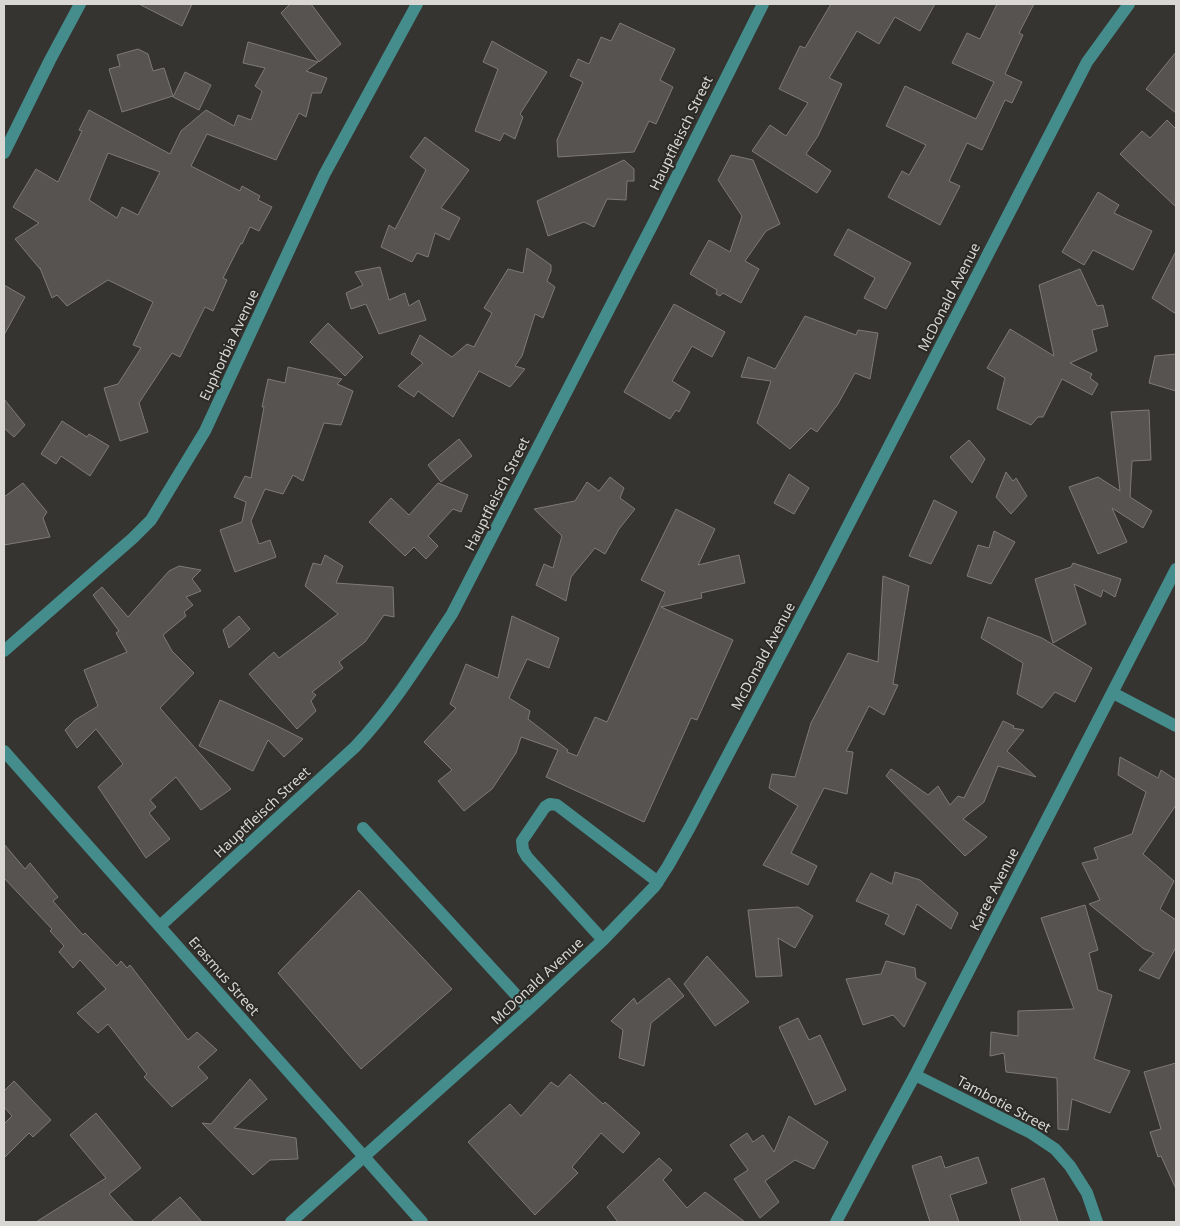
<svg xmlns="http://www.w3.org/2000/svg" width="1180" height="1226" viewBox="0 0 1180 1226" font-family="'Noto Sans',sans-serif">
<rect width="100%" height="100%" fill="#363430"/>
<path fill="#575350" stroke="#7e7a77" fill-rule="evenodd" d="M139 4H192L182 26Z
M290 4H311L341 44 319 62 281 13Z
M831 4H935L920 31 895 17 879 44 857 31 829 78 842 84 818 136 806 154 831 171 817 193 752 151 770 125 786 136 808 103 779 89 800 46 805 48Z
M997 4H1034L1019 33 1023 35 1005 74 1022 82 1012 103 1005 100 982 150 967 143 949 181 960 186 940 225 888 197 902 171 909 175 926 145 886 126 905 86 976 119 994 82 952 63 967 33 980 39Z
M620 23 675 49 660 80 673 87 656 124 649 121 634 152 558 157 557 140 583 82 570 76 578 59 589 64 601 37 611 41Z
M492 41 547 72 520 114 523 117 515 139 504 133 500 141 475 131 498 69 483 62Z
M248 42 318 62 306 71 327 78 321 93H312L306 117 299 113 276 160 207 134 191 166 240 191 242 186 260 196 258 200 272 207 259 231 250 227 242 244 241 243 223 278 227 280 213 311 205 307 180 357 172 353 139 403 148 432 120 441 104 388 118 384 141 348 133 345 153 302 108 280 67 306 57 295 52 298 40 268V269L15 239 39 223 13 207 36 169 58 182 82 131 79 130 89 110 170 154 181 131 206 110 234 126 238 115 251 120 262 91 255 86 265 68 243 63ZM108 153 160 172 138 215 122 207 117 218 89 200Z
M138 49 148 54 153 71 164 68 173 96 122 112 109 69 120 66 117 55Z
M1176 52V113L1146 89Z
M185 72 211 85 199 110 173 97Z
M1167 120 1176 129V207L1120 154 1142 131 1150 138Z
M425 137 469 170 441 208 460 218 449 240 435 233 428 257 417 253 412 262 381 247 389 225 395 229 426 170 410 157Z
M731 155 753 160 780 224 766 231 745 261 759 269 741 303 723 293 720 296 716 294 717 290 690 274 709 240 730 252 742 216 718 180Z
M624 160 634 169V181H627L626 200 607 199 594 227 584 222 548 236 537 201Z
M1098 192 1119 205 1114 213 1152 231 1133 270 1093 250 1084 265 1062 252Z
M848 229 911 263 886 309 864 298 875 278 834 255Z
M527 248 551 265V271L547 281 555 287 543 318 535 314 522 356 515 366 525 369 510 387 479 371 453 417 418 391 414 397 398 386 423 363 411 354 420 335 452 357 467 344 474 347 492 313 484 308 508 269 523 273Z
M1176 251V314L1152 298Z
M380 267 389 300 405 293 409 306 419 300 426 320 379 334 366 304 351 309 346 293 363 285 355 272Z
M1080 269 1097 306 1103 305 1108 326 1092 330 1097 351 1070 363 1092 374 1090 378 1098 384 1092 395 1062 379 1043 417H1038L1031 425 997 409 1005 378 987 368 1010 329 1054 356 1039 285Z
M4 285 25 297 4 335Z
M674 304 725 332 712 357 692 346 672 381 690 392 679 412 676 410 670 419 624 392Z
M805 316 856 335 858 330 878 333 870 379 855 373 838 404 817 432 811 428 790 449 757 423 771 381 741 377 748 357 775 369Z
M328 323 363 357 345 376 310 342Z
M1176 354V391L1149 383 1155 356Z
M288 367 342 379 337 384 353 391 341 425 324 423 303 481 293 475 283 494 265 489 251 521 259 544 270 540 276 557 235 572 220 530 242 522 246 502 234 497 245 476 251 478 264 407H262L268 379 285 383Z
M4 399 25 425 14 437 4 428Z
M1149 410 1151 460 1132 461 1130 497 1152 511 1143 528 1112 508 1127 542 1098 554 1069 487 1098 477 1120 491 1111 412Z
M62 421 87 437 89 434 109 446 90 476 61 456 56 464 41 454Z
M459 439 472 456 441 482 428 465Z
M969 440 985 459 972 483 950 457Z
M1006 472 1013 481 1016 478 1027 496 1011 514 996 497Z
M789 474 809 488 794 514 774 503Z
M610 477 624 488 620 498 635 509 619 529 605 554 595 548 571 577 566 601 536 585 544 564 553 568 562 536 534 509 575 501 587 482 599 491Z
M23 483 47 512 43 518 50 537 4 545V497Z
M438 483 468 495 461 512 453 509 428 536 438 546 426 559 414 547 405 556 369 522 391 498 409 515Z
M934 500 957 512 931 564 909 556Z
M676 509 715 529 698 565 739 555 745 583 701 593 702 598 661 607 733 640 697 720 691 718 644 822 546 777 558 750 521 737 516 753 492 789 464 811 438 781 452 770 424 742 456 708 450 704 466 664 498 678 512 616 559 638 549 668 527 659 509 698 530 711 528 719 568 750 567 752 577 756 595 717 607 722 665 592 641 580Z
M994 531 1015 542 991 584 967 576 978 545 989 548Z
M325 555 343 566 336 583 393 587 394 617 384 615 365 642 339 662 343 668 312 692 316 695 311 701 316 711 297 729 249 674 274 652 279 658 338 614 305 586 313 563 321 565Z
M1073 563 1121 579 1115 597 1103 590 1101 597 1074 584 1086 624 1053 643 1035 579 1071 567Z
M179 566 201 570 192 579 201 591 186 597 193 605 184 612 186 616 163 635 172 651 194 673 160 708 231 789 201 810 176 777 150 800 156 807 149 813 170 839 146 858 98 787 123 764 96 729 77 748 65 730 75 720 98 706 84 670 127 652 116 633 119 631 93 595 102 587 128 617 169 571Z
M883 576 909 586 893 684 898 685 884 715 869 706 846 751 853 752 847 794 824 788 791 853 817 866 808 885 763 865 798 806 769 788 772 774 795 777 811 723 848 653 878 662Z
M239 616 250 629 229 648 223 630Z
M988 617 1042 638 1092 668 1075 702 1055 692 1042 708 1017 694 1023 663 981 638Z
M220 700 275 725 303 739 284 757 268 740 253 771 199 746Z
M1003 721 1014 726 1013 728 1024 730 1007 751 1036 777 998 766 984 802 963 819 987 837 965 856 886 776 891 769 928 795 938 786 950 805 958 796 964 798Z
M1120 757 1158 778 1161 770 1176 780V805L1143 854 1174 881 1160 909 1176 920V947L1159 979 1139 970 1154 953 1144 949 1089 904 1100 900 1082 863 1098 859 1094 848 1132 834 1146 792 1118 775Z
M4 844 25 869 30 863 58 897 53 901 83 935 85 933 117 966 121 961 127 968 130 965 188 1040 197 1032 217 1050 198 1067 208 1078 172 1107 144 1077 147 1074 108 1024 98 1033 77 1013 106 989 80 960 73 968 59 952 64 946 50 931 52 929 4 878Z
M895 872 920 880 958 913 951 929 917 904 904 935 885 924 889 915 856 901 871 873 892 884Z
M359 890 452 989 361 1069 278 973Z
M1085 905 1098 950 1089 953 1098 990 1112 995 1094 1059 1130 1071 1110 1113 1072 1099 1068 1130 1058 1129 1057 1078 1006 1072 1004 1053 990 1056 991 1032 1018 1036V1011L1074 1009 1041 918Z
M798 907 813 916 795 948 778 938 782 976 756 977 748 910Z
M707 956 749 1002 715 1026 684 984Z
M886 961 915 968 916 978 926 983 904 1027 893 1015 863 1025 846 979 881 974Z
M669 978 684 996 651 1023 644 1066 619 1058 623 1030 611 1021 634 998 637 1004Z
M798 1018 809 1040 820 1035 846 1090 815 1105 779 1027Z
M1176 1063V1189L1161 1156 1158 1157 1150 1132 1161 1129 1144 1072Z
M570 1074 603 1104 605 1102 640 1133 623 1153 601 1133 572 1167 578 1173 535 1215 468 1142 510 1104 521 1116 551 1082 558 1087Z
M250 1079 267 1099 234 1128 296 1138 298 1159 270 1160 253 1175 202 1123 211 1124Z
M14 1081 51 1120 33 1137 29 1133 4 1158V1124L12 1116 4 1107V1091Z
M96 1113 141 1168 109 1194 134 1222H36L106 1178 70 1135Z
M789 1116 828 1142 814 1169 795 1160 765 1181 779 1202 760 1218 734 1179 748 1170 730 1145 747 1133 753 1142 763 1135 774 1152Z
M941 1156 945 1168 978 1157 987 1183 950 1195 959 1222H930L912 1166Z
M659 1158 672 1170 663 1180 687 1208 705 1192 745 1222H618L607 1207Z
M1044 1178 1058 1222H1021L1011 1189Z
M180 1197 202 1222H151Z"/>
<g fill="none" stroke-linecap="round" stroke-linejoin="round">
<path stroke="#458d8c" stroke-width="12" d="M4 153 50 60 80 4
M4 651 133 538 151 520 205 431 324 175 417 4
M1113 693 1176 726
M4 751 422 1222
M363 828 529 1009
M160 926 355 747C393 707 422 659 452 614L657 216 763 4
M603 940 527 857 523 850 522 841 545 807 550 804 557 805 658 882
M915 1075 1031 1133 1055 1149 1070 1166 1087 1193 1097 1222
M291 1222 529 1009 603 940 655 886 668 866 690 827 818 584 1087 62 1129 4
M836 1222 870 1158 915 1075 1176 569"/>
</g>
<g text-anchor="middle" stroke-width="4" stroke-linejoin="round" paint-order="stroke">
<g font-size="14" fill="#d8d7d4" stroke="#2c2a26">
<text transform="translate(681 133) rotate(-64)" y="5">Hauptfleisch Street</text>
<text transform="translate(949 297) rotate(-63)" y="5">McDonald Avenue</text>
<text transform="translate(229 345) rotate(-65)" y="5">Euphorbia Avenue</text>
<text transform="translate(497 494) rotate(-63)" y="5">Hauptfleisch Street</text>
<text transform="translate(763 656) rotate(-62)" y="5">McDonald Avenue</text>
<text transform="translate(262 812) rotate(-43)" y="5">Hauptfleisch Street</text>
<text transform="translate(994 889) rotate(-63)" y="5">Karee Avenue</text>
<text transform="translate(224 976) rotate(49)" y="5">Erasmus Street</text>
<text transform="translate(537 981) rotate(-43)" y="5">McDonald Avenue</text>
<text transform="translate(1004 1104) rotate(28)" y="5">Tambotie Street</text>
</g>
</g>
<rect width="1180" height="1226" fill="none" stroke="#d8d7d4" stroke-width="10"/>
</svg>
